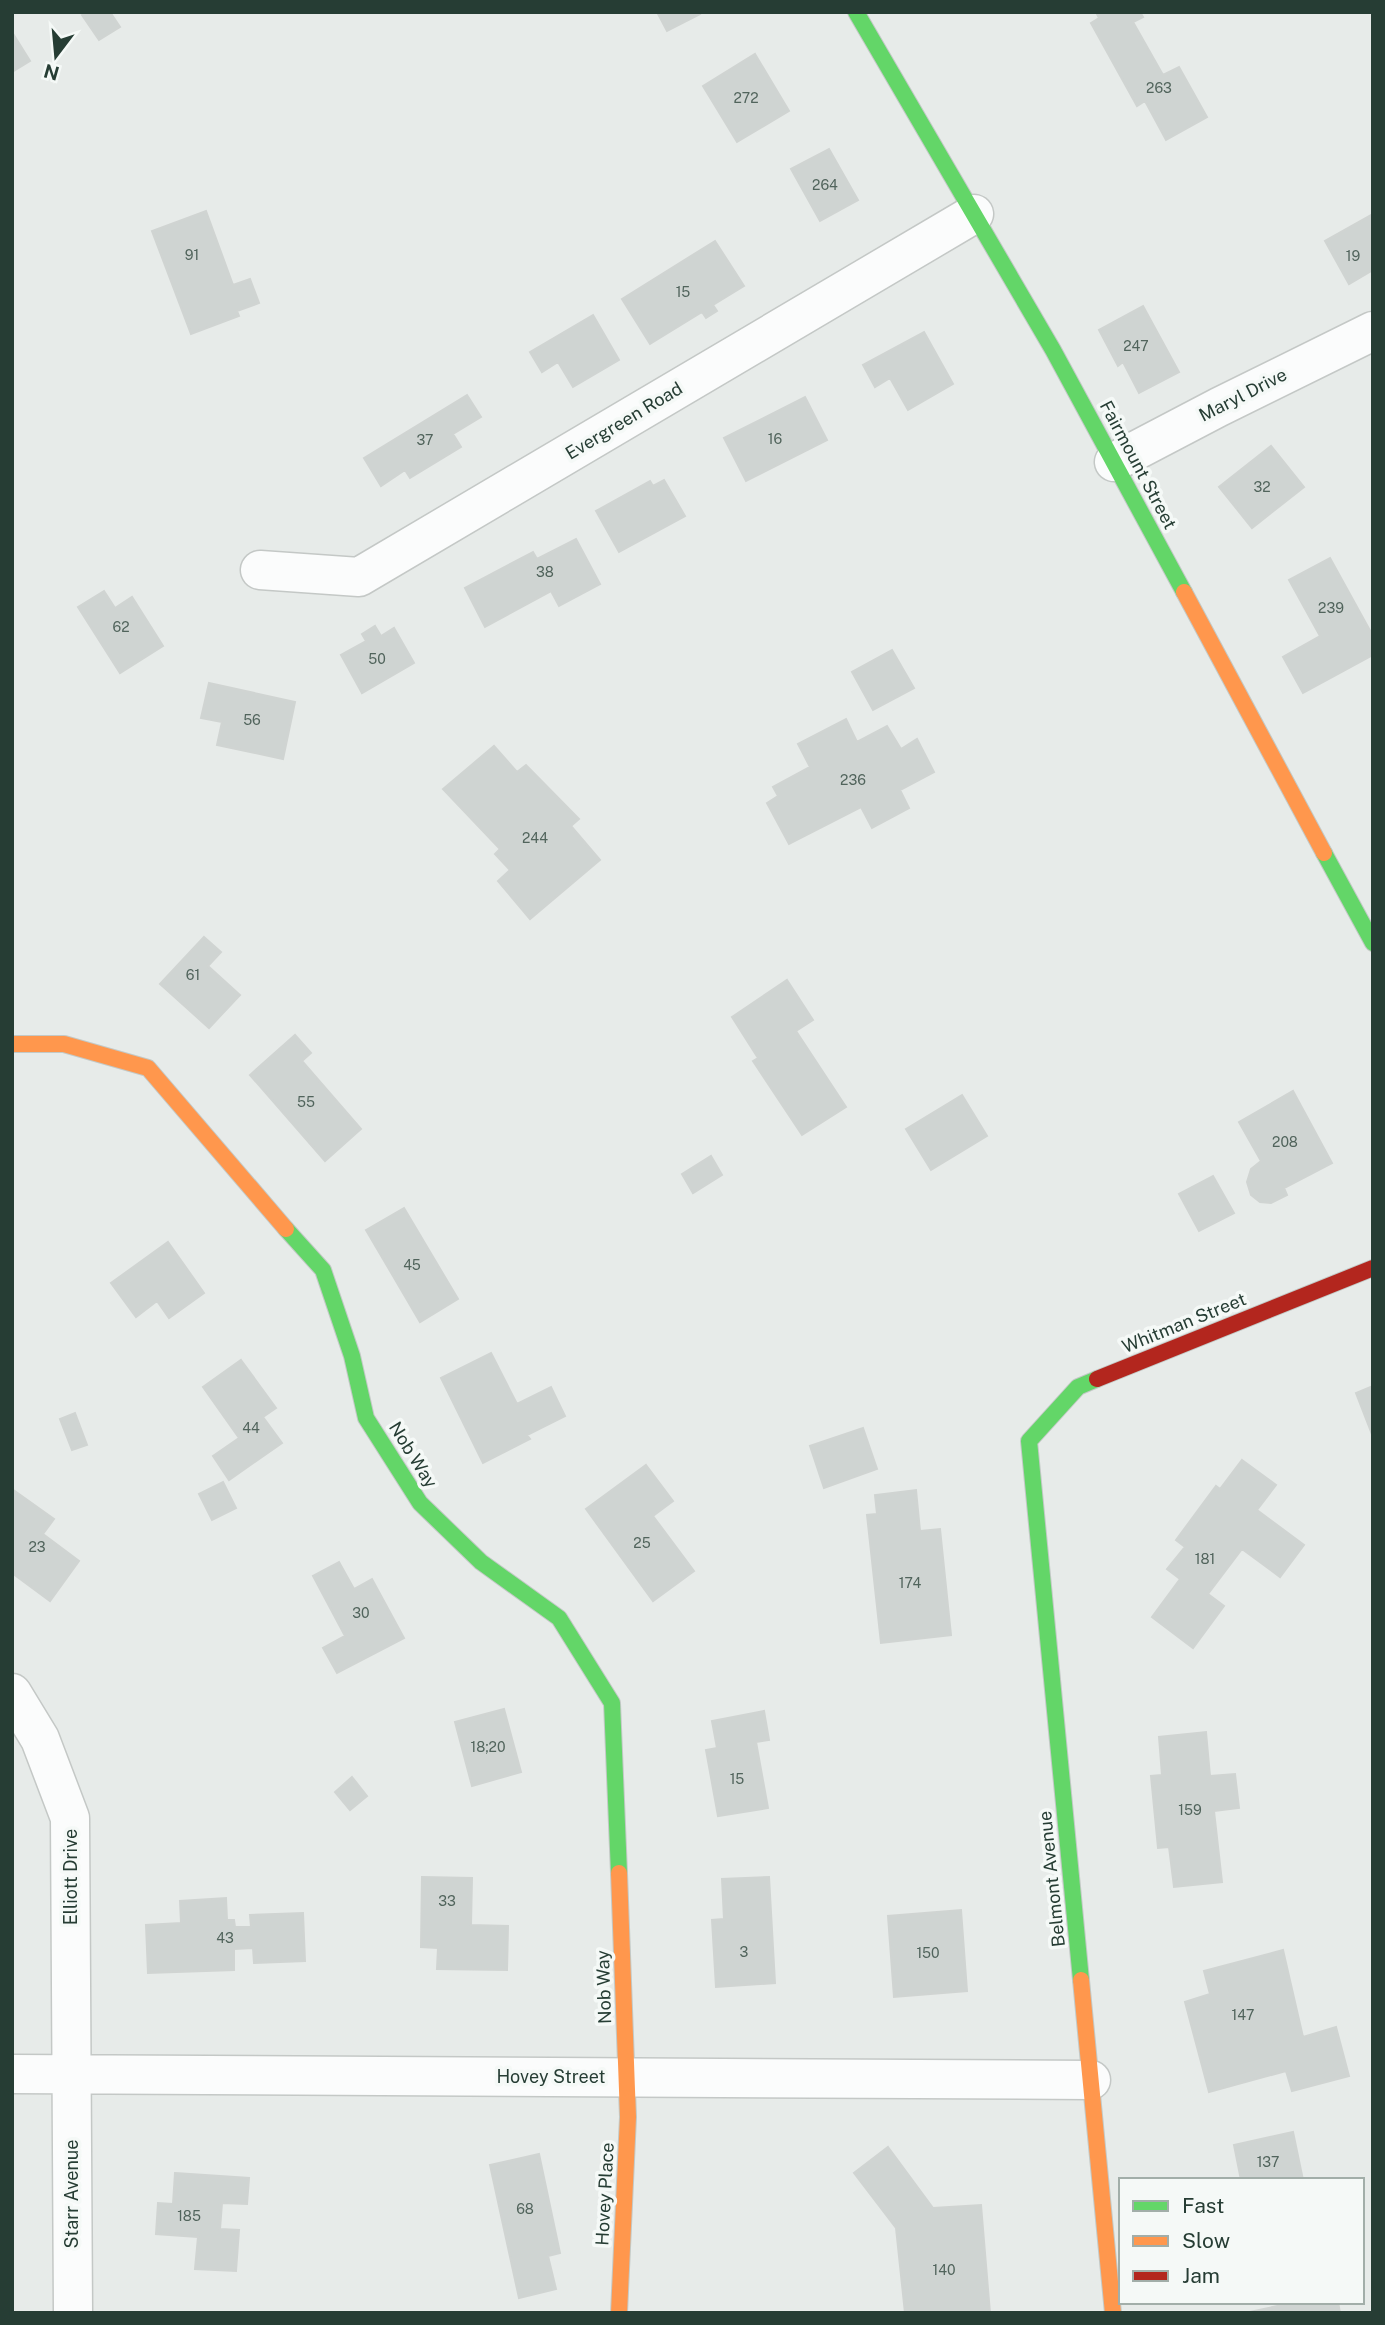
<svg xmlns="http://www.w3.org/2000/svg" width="1385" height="2325" viewBox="0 0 1385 2325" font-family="'Public Sans',sans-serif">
<rect width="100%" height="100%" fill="#e7ebe9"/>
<path fill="#cfd4d2" stroke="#d0d4d2" stroke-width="2" d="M87 12H110L120 27 99 40 82 15Z
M657 12H699L700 14 667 31Z
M1096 12H1140L1143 17 1133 22 1163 75 1179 67 1207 117 1166 140 1145 101 1137 106 1091 23 1099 18Z
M12 32 30 61 12 72Z
M755 54 789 111 737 142 703 86Z
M829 149 858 200 820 221 791 169Z
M206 211 233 285 250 279 259 303 237 311 239 316 191 334 152 231Z
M1373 214V270L1349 284 1325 241Z
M715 241 744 286 713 305 717 311 706 318 702 312 650 344 622 299Z
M1143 306 1179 372 1139 393 1123 362 1118 366 1099 330Z
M593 315 619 360 573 387 558 362 542 372 530 352Z
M924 332 953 384 908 410 890 378 875 387 863 365Z
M467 395 481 417 453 434 461 447 410 478 405 470 381 486 364 458Z
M805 397 827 440 746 481 724 438Z
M1271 446 1304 487 1252 528 1219 487Z
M664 480 685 516 619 552 596 511 650 481 653 486Z
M576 539 600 584 559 606 551 591 485 627 465 588 533 552 537 559Z
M1330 558 1373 636V655L1303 693 1283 657 1320 636 1289 580Z
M104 591 115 608 132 597 163 646 120 673 78 607Z
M375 626 381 636 394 628 414 663 362 693 341 655 366 641 362 634Z
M892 650 914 688 873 710 852 672Z
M209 683 295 702 283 759 217 745 222 722 201 718Z
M846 719 857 742 887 726 901 749 917 739 934 772 900 790 909 808 872 828 861 807 789 844 767 803 778 796 773 787 810 767 798 744Z
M494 746 517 772 526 765 579 819 571 826 600 860 530 919 498 881 510 870 495 854 500 849 443 789Z
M204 937 221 952 208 966 240 995 209 1028 160 984Z
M787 980 813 1020 796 1031 846 1107 802 1135 753 1061 758 1058 732 1017Z
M295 1035 311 1053 302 1061 361 1129 325 1161 250 1075Z
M1293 1091 1332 1163 1284 1188 1287 1195 1271 1203 1260 1202 1251 1195 1247 1182 1251 1169 1261 1161 1239 1122Z
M962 1095 987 1136 931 1170 906 1129Z
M711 1156 722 1175 693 1193 682 1174Z
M1213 1176 1234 1213 1199 1231 1179 1194Z
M404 1208 458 1299 420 1322 366 1230Z
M168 1242 204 1293 169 1318 157 1301 136 1317 111 1283Z
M491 1353 517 1404 551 1387 565 1416 527 1435 530 1439 483 1463 441 1378Z
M241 1360 276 1408 263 1417 282 1443 229 1480 213 1456 239 1438 203 1387Z
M1373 1386V1437L1356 1393Z
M75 1413 87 1445 72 1450 60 1419Z
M863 1428 877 1469 824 1488 810 1446Z
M1242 1460 1276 1485 1257 1510 1304 1545 1280 1577 1242 1549 1208 1594 1224 1606 1193 1648 1152 1617 1180 1579 1167 1569 1185 1547 1176 1540 1216 1486 1220 1489Z
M646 1465 673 1501 653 1516 694 1571 653 1601 586 1509Z
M223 1482 236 1508 212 1520 199 1494Z
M12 1489 54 1519 43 1534 79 1561 50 1601 12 1573Z
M916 1490 920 1531 940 1529 951 1635 881 1643 867 1515 877 1514 875 1495Z
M339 1562 354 1589 372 1579 404 1638 337 1673 323 1648 345 1636 313 1576Z
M504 1709 521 1772 472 1786 455 1722Z
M764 1711 769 1740 756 1742 768 1808 718 1816 706 1750 717 1748 712 1721Z
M1206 1732 1210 1776 1235 1774 1239 1808 1214 1811 1222 1882 1174 1887 1169 1847 1158 1848 1151 1776 1162 1775 1159 1737Z
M352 1777 367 1796 350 1810 335 1792Z
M422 1877 472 1878 471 1925 508 1926 507 1970 437 1969 438 1948 421 1947Z
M769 1877 775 1983 716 1987 712 1920 724 1919 722 1879Z
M226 1898 227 1920H234L235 1927H251L250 1915 303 1913 305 1961 254 1963 253 1948 234 1949V1970L148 1973 146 1925 181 1923 180 1901Z
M961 1910 967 1991 894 1997 888 1916Z
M1283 1950 1303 2037 1336 2027 1349 2076 1292 2091 1286 2071 1209 2092 1185 2002 1210 1994 1204 1971Z
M1293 2132 1303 2180H1241L1234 2145Z
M888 2147 933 2208 981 2205 990 2313H905L896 2228 854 2173Z
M539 2154 560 2253 548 2256 556 2289 519 2298 490 2165Z
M175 2173 249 2178 247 2204 222 2203 220 2229 239 2230 236 2271 195 2269 198 2237 156 2234 158 2203 173 2204Z
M1296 2302H1338L1340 2313H1245Z"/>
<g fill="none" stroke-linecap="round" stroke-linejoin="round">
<defs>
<path id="street" d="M1114 462 1219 407 1373 331
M260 570 359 577 974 214
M12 1693 40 1739 70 1818 73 2313
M12 2074 1091 2080"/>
<path id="fast" d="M856 12 1053 350 1184 592
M1324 853 1373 943
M286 1229 323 1270 352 1356 366 1418 420 1503 481 1562 559 1618 612 1703 619 1873
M1081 1980 1029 1441 1078 1387 1097 1379"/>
<path id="slow" d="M1184 592 1324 853
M12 1044H64L148 1068 286 1229
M619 1873 628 2117 619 2313
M1081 1980 1113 2313"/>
<path id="jam" d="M1097 1379 1373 1268"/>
</defs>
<use href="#street" stroke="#c4c8c6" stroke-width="41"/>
<use href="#fast" stroke="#c3c9c6" stroke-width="18"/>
<use href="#slow" stroke="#c3c9c6" stroke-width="18"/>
<use href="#jam" stroke="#c3c9c6" stroke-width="18"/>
<use href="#street" stroke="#fbfcfc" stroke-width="38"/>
<use href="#fast" stroke="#63d668" stroke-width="16"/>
<use href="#slow" stroke="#ff974d" stroke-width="16"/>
<use href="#jam" stroke="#b3261e" stroke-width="16"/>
</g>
<g text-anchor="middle" stroke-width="7" stroke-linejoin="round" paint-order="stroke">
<g font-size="14" fill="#51645c">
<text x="1159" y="93">263</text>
<text x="746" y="103">272</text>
<text x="825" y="190">264</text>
<text x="192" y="260">91</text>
<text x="1353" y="261">19</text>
<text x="683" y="297">15</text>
<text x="1136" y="351">247</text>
<text x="775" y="444">16</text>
<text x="425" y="445">37</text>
<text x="1262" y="492">32</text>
<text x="545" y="577">38</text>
<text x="1331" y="613">239</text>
<text x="121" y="632">62</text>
<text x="377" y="664">50</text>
<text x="252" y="725">56</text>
<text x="853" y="785">236</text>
<text x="535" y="843">244</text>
<text x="193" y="980">61</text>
<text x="306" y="1107">55</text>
<text x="1285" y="1147">208</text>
<text x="412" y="1270">45</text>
<text x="251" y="1433">44</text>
<text x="642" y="1548">25</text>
<text x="37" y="1552">23</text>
<text x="1205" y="1564">181</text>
<text x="910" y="1588">174</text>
<text x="361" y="1618">30</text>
<text x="488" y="1752">18;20</text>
<text x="737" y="1784">15</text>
<text x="1190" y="1815">159</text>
<text x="447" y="1906">33</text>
<text x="225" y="1943">43</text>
<text x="744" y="1957">3</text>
<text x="928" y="1958">150</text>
<text x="1243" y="2020">147</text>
<text x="1268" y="2167">137</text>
<text x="525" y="2214">68</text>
<text x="189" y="2221">185</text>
<text x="944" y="2275">140</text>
</g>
<g font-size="18" fill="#263d34" stroke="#f5f9f7">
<text transform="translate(1243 395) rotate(-27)" y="6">Maryl Drive</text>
<text transform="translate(624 421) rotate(-31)" y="6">Evergreen Road</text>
<text transform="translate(1138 465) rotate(62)" y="6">Fairmount Street</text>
<text transform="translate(1184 1323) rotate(-22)" y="6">Whitman Street</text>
<text transform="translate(413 1455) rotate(58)" y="6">Nob Way</text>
<text transform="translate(71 1877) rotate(-90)" y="6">Elliott Drive</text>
<text transform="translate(1052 1879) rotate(-96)" y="6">Belmont Avenue</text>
<text transform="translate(604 1987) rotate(-92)" y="6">Nob Way</text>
<text x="551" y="2083">Hovey Street</text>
<text transform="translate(72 2194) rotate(-90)" y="6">Starr Avenue</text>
<text transform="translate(605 2194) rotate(-87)" y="6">Hovey Place</text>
</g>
</g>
<rect width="1385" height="2325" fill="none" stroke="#263d34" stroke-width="28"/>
<rect x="1119" y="2178" width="245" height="126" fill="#f5f9f7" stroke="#a2aea9" stroke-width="2"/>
<rect x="1133" y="2201" width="35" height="10" fill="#63d668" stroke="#a2aea9" stroke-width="2"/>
<text x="1182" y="2213" font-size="21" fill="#263d34">Fast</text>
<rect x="1133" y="2236" width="35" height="10" fill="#ff974d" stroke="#a2aea9" stroke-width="2"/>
<text x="1182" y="2248" font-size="21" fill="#263d34">Slow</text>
<rect x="1133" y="2271" width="35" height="10" fill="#b3261e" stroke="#a2aea9" stroke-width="2"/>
<text x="1182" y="2283" font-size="21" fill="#263d34">Jam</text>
<g transform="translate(56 56) rotate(196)" stroke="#f5f9f7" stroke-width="5" paint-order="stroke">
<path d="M0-5L12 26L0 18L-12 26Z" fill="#263d34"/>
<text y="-10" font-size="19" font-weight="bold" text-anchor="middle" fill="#263d34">N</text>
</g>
</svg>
